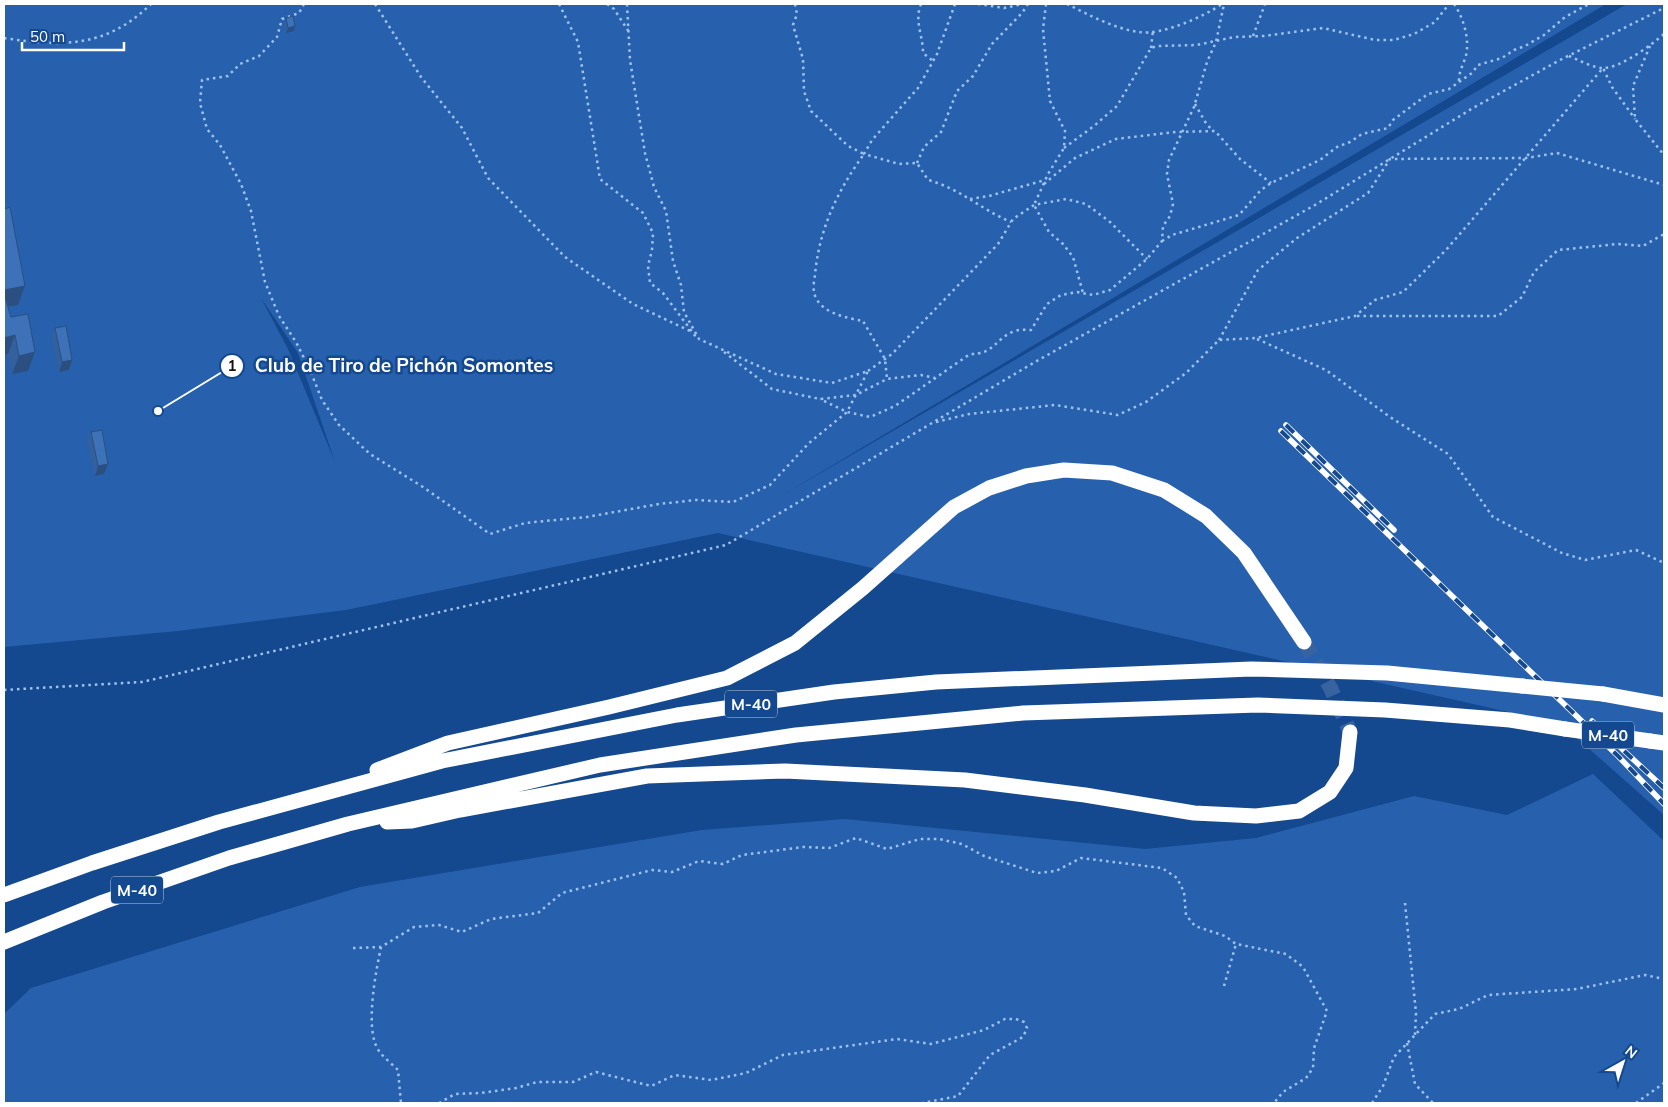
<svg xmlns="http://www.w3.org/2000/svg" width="1668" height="1107" viewBox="0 0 1668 1107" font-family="Mulish,sans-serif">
<rect width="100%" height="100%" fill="#14488f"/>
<path fill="#2761ae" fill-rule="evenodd" d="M4 4H1606L781 496 1627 4H1664V815L1561 724 718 533 346 610 178 631 4 647ZM261 298 298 353 335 462 288 349Z
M1593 774 1664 841V1103H4V1014L31 988 360 887 702 830 845 819 1145 849 1256 838 1414 796 1507 815Z"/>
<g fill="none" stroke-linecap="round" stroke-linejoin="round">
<path stroke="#3763a0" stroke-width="15" stroke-dasharray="15 8" stroke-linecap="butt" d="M1304 642 1331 689 1350 732"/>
<path stroke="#a0c3f0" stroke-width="2.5" stroke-dasharray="2.5 4" stroke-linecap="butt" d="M304 4 299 13 282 19 277 37 259 56 240 64 228 76 202 80 200 103 207 129 220 145 241 184 251 211 265 282 279 316 296 342 310 370 322 400 339 425 370 454 423 487 490 534 525 523 587 517 659 504 696 500 733 502 770 485 809 443 847 412 820 399
M375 4 421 77 462 128 488 178 565 257 633 304 690 331
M559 4 578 42 600 179 643 213 653 233 652 250 648 266 650 283 663 293 696 337
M607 4 614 9 629 32
M627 4 630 60 645 153 654 187 666 211 673 261 681 285 684 312 699 339 776 374 832 383 868 371 847 412 870 417 895 406 970 354C994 355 995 338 1015 331 1020 329 1026 330 1031 330L1047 304 1061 295 1077 292 1093 295 1110 290 1147 259 1162 241 1163 226 1170 216 1173 204 1167 174 1169 160 1194 107 1207 62 1216 42 1224 4
M795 4 797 14 793 25 803 59 804 91 811 111 848 146 864 154C838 190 819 229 815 275 814 282 812 290 816 298 823 313 847 318 863 321L885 359 887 379
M921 4C914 21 923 35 923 53L933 61
M955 4 937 54 918 88 872 140 864 154 899 164 917 163 928 180C961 189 980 209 1011 222
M978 4 1004 8 1023 4
M1046 4 1043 29 1050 101 1065 131 1064 148 1048 174 1034 205 1049 232 1063 244 1073 257 1083 293
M1067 4C1089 15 1115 29 1139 32 1161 36 1205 16 1222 4
M1454 4C1462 15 1468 34 1467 48 1467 60 1458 70 1459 82
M1253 36 1265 4
M4 38C62 47 106 48 151 4
M1650 46 1633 86 1635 119 1664 155
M1151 48 1153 30
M1569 56C1579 60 1593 68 1603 68 1621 68 1651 45 1664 34
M1195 104 1207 125 1214 131
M1064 148 1094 126 1117 106 1151 48 1157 46 1197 45 1234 37 1264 36 1323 28 1375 40H1394L1414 34 1435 22 1449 4
M917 163 924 147 941 132 957 91 973 76 992 44 1022 13 1028 4
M1044 184 1075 158 1116 139 1176 132 1215 131 1240 159 1271 183
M970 199 989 196 1045 180
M1162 241 1172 235 1239 215 1261 190 1271 183 1320 160 1337 147 1350 142 1362 134 1388 128 1393 120 1428 94 1449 89 1472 73 1478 65 1502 58 1514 50 1525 46 1544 35 1565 17 1589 4
M1357 316H1498L1522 297 1534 272 1558 250 1618 244 1643 246 1664 234
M1257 339 1326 370 1390 417 1448 454 1493 517 1562 553 1585 560 1636 550 1664 563
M1219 340 1258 270 1297 238 1368 193 1390 159 1526 158 1557 153 1664 185
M724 352 772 389 820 399 856 395 887 379 921 375 935 378
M868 371 892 354 998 244 1013 219 1034 205 1066 199 1086 204 1110 222 1147 259
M936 422 969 414 1055 405 1118 415 1146 402 1186 373 1219 340 1256 338 1355 316 1375 300 1403 292 1446 250 1603 68 1612 87 1635 119
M4 690 142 682 726 545 1035 362 1315 205 1473 108 1560 60 1664 8
M1405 903 1416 1013 1415 1035
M381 947C376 971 364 1030 379 1051 384 1058 392 1064 398 1070L401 1103
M353 948 381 947 414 927 439 925 462 932 491 919 538 913 562 893 652 870 672 872 699 861 723 864 742 855 803 847 829 848 856 838 887 849 920 839H939L962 844 984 856 1037 873 1056 871 1081 858 1162 868 1177 878 1184 892 1186 915 1195 926 1225 936 1236 944 1286 954 1303 967 1327 1011 1314 1048 1313 1068 1306 1078 1283 1092 1274 1103
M1224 986 1236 944
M1407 1043 1415 1084 1433 1103
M439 1103 455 1094 481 1093 516 1088 537 1082H573L596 1072 651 1086 675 1075 711 1080 746 1073 783 1055 897 1039 931 1044 984 1030 1005 1019H1016L1024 1022 1027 1028 1023 1037 990 1055 958 1096 923 1103
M1372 1103 1383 1086 1394 1057 1435 1014 1459 1009 1488 995 1577 989 1645 975 1664 979
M1636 1103 1664 1083"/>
<path stroke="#fff" stroke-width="15" d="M1603 694 1664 705
M1650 741 1664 743
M377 770 448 743 609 707 727 678 795 643 863 588 954 507 989 488 1026 476 1064 470 1112 473 1164 490 1206 516 1244 553 1304 642
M387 822 412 821 460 810 647 776 785 771 965 780 1085 795 1194 813 1256 816 1299 811 1330 792 1346 768 1350 732
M4 895 92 863 219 822 442 761 677 715 834 692 936 682 1251 669 1387 673 1522 686
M4 942 103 902 229 858 348 824 600 765 796 735 1023 713 1258 705 1385 710 1510 720 1565 729"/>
<defs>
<path id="rail" d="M1286 425 1394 530
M1281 431 1618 756 1664 804
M1592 721 1664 788"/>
</defs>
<use href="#rail" stroke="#fff" stroke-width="5.5"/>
<use href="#rail" stroke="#14488f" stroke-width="4" stroke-dasharray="11" stroke-linecap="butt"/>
<path stroke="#fff" stroke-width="15" d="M1522 686 1603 694
M1565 729 1650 741"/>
</g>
<path fill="#34619e" d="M286 18 294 31 286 33 284 23Z
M4 203 25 286 18 305 8 307 28 371 12 374 8 354Z
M55 328 72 360 69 370 59 372 52 337Z
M91 432 108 464 104 474 95 476 88 442Z"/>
<path fill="#2b4f81" d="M295 26 294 31 286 33 288 28Z
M25 286 18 305 4 307V290Z
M15 335 8 354 4 355V338Z
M35 352 28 371 12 374 19 356Z
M72 360 69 370 59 372 62 362Z
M108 464 104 474 95 476 98 466Z"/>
<path fill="#3d71b8" stroke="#2b4f81" d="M293 16 295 26 288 28 286 18Z
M4 203 5 209 10 207 25 286 4 290Z
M4 294 11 317 28 314 35 352 19 356 15 335 4 338Z
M66 326 72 360 62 362 55 328Z
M102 430 108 464 98 466 91 432Z"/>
<g text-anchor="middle" stroke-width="5" stroke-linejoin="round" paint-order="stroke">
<g fill="#14488f" stroke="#b8c8dd" stroke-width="1">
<rect x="725" y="690.5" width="52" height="27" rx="4"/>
<rect x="1582" y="721.5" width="52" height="27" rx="4"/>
<rect x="111" y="876.5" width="52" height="27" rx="4"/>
</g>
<g font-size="16" font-weight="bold" fill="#fff">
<text x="751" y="710">M-40</text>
<text x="1608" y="741">M-40</text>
<text x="137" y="896">M-40</text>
</g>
</g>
<path fill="none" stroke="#fff" stroke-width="2" d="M158 411L232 366"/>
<g fill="#fff" stroke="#14488f" stroke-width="2">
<circle cx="158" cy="411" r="5"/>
<circle cx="232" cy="366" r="12"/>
</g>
<g font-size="15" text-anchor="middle" font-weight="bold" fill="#111">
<text x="232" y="371">1</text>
</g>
<g font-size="19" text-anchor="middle" font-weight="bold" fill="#fff" stroke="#14488f" stroke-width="5" stroke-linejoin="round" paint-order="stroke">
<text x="404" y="372">Club de Tiro de Pichón Somontes</text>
</g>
<rect width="1668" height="1107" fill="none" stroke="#ffffff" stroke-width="10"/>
<g transform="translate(1623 1062) rotate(39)" stroke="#14488f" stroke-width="4" paint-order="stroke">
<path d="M0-4L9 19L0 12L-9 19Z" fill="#ffffff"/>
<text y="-8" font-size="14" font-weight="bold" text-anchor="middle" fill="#ffffff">N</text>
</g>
<path d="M22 42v8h102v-8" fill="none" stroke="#ffffff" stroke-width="2.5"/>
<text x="30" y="42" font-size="15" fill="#ffffff" stroke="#14488f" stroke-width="4" paint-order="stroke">50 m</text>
</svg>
